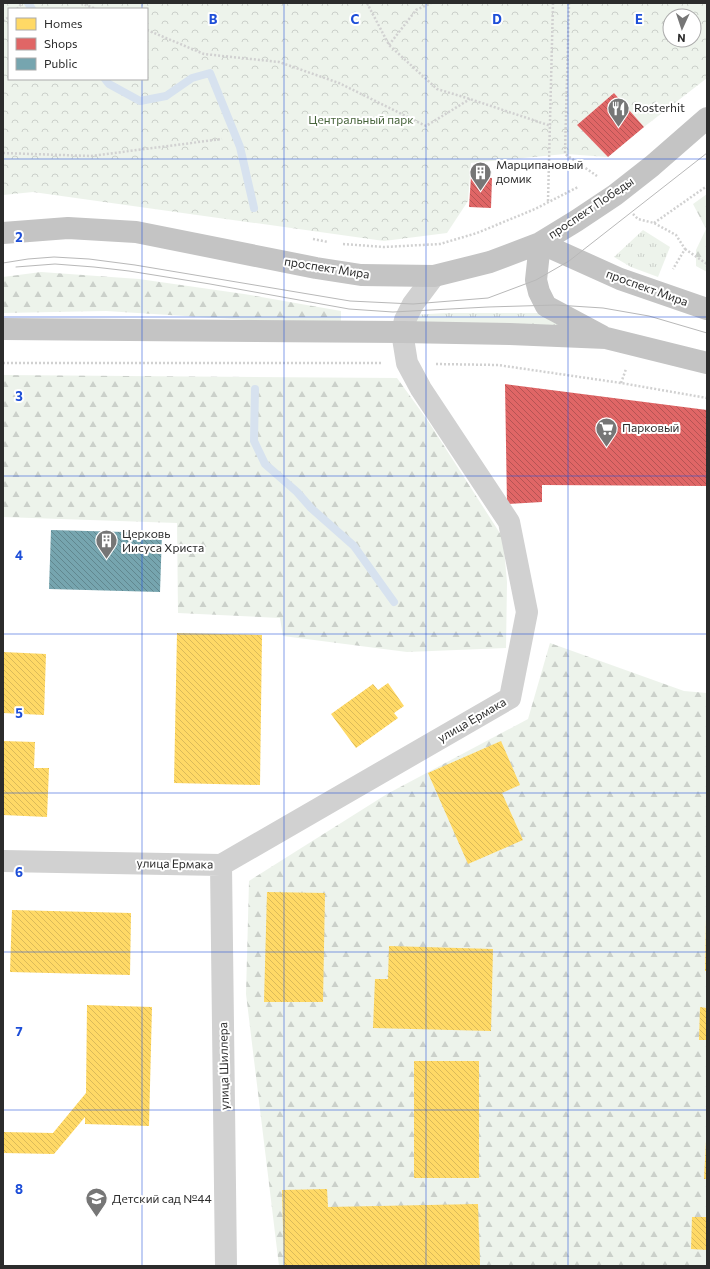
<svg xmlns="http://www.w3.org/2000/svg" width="710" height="1269" viewBox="0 0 710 1269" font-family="Commissioner,sans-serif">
<defs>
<pattern id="grass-tufts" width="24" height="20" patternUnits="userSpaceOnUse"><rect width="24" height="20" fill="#edf3eb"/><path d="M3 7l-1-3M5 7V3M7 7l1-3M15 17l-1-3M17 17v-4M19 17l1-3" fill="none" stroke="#cbd0ca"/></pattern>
<pattern id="forest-firs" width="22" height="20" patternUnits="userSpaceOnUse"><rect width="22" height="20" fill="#edf3eb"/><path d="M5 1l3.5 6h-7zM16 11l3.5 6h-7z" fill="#cbd0ca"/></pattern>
<pattern id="park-crowns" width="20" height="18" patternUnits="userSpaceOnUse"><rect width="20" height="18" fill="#edf3eb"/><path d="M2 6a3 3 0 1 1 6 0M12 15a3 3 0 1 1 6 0" fill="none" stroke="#cbd0ca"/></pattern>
<pattern id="homes-back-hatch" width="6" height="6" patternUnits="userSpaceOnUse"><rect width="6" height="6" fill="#ffd966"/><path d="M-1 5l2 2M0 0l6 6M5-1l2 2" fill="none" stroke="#dbba59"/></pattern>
<pattern id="shops-back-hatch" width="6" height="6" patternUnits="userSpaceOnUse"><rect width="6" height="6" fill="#e06666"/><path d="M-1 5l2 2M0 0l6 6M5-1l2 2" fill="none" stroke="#b65454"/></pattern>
<pattern id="public-back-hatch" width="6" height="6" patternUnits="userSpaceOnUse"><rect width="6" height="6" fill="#76a5af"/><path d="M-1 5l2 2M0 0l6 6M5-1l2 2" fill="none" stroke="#61878f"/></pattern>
</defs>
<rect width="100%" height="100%" fill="#fff"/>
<path fill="url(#grass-tufts)" d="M643 230 670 247 658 277 631 267 614 257Z
M445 313H549L559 325H413V315Z"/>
<path fill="url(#forest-firs)" d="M707 194V272L696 266V250L706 229 693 204Z
M41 272 139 279 244 294 341 311V324L294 323 106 311 3 313V277Z
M3 375 397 378 428 421 503 538 507 582 506 648 407 652 283 636 280 618 178 613 177 523 3 517Z
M550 643 684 691 707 693V1266H279L246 994 249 881 387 794 528 719Z"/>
<path fill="url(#park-crowns)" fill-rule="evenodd" d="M3 3H707V78L644 127 614 93 577 125 608 157 565 154 471 163 468 201 447 233 384 241 33 192 3 195ZM9 9H147V79H9ZM670 16H694V40H670Z"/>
<path fill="url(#homes-back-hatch)" d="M177 633 262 635 260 785 174 783Z
M3 652 46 654 44 715 3 713Z
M388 683 404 706 394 713 398 718 356 748 331 714 373 684 378 690Z
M3 741 35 742 34 768H49L47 817 3 815Z
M501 741 520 785 502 793 523 840 468 864 428 773Z
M267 892 325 893 323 1002H264Z
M12 910 131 913 130 975 10 972Z
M706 919H707V971H705Z
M389 946 493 949 491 1031 373 1028 375 979H388Z
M87 1005 152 1007 149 1126 85 1124V1117L54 1154 3 1153V1132L53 1133 86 1093Z
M700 1007 707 1008V1040H699Z
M414 1061H479V1178H414Z
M706 1141H707V1179H704Z
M327 1189 328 1207 478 1204 480 1265 284 1266 282 1190Z
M692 1217H707V1250L691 1249Z"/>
<path fill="url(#shops-back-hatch)" d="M614 93 644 127 608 157 577 125Z
M471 176 492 178 491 208 469 207Z
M505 384 707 410V486L542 485V502L507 504Z"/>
<path fill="url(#public-back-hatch)" d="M51 530 162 533 160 592 49 589Z"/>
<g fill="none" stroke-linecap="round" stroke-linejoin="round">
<path stroke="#d7e2ef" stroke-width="8" d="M28 3 32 9
M105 79 109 84 140 101 166 96 192 78 210 73 240 147 254 208
M255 389 254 441 265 464 297 492 311 508 354 546 394 602"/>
<path stroke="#d1d1d1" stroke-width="2.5" stroke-dasharray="2 2" stroke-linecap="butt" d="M81 3 96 9
M367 3 389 45 437 89 470 99 551 126
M569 3 565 154 597 176
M17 9 22 3
M3 21 9 17
M147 30 204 54 279 62 339 83 426 126 470 99
M389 45 416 10 431 3
M3 153 91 156 222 139
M548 201 553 3
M633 214 638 219 654 223 676 235 685 249 673 269
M654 223 707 186
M313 239 328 242
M343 244 384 247 440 244 477 233 535 209 578 187
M685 249 707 264
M3 363H381
M436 364 498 365 621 383 707 398
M621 383 626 369"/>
<path stroke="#d1d1d1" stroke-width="22" d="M3 861 221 865 510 698 527 612 509 522 421 389 407 363 402 332 405 320 413 304 434 276
M221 865 226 1266"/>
<path stroke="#c4c4c4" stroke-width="22" d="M3 233 68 228 136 232 316 268 361 275 434 276 490 262 540 243 576 221 615 195 652 166 707 118
M540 243 620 279 707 309
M540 243 536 280 539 292 546 306 602 336
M3 329 402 332 510 334 606 338 707 363"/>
<path stroke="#b8b8b8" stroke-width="1" d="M3 263 28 259 54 257 89 259 135 265 350 301 413 304 488 298 536 280 569 261 707 153
M16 267 55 264 94 267 129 271 210 284 349 309 393 312 488 307 556 305 603 308 649 316 707 333"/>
</g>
<path fill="none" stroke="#1d4ed8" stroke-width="1" stroke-opacity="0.55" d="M142 3V9M284 3V1266M426 3V1266M568 3V1266M142 79V1266M3 159H707M3 317H707M3 476H707M3 634H707M3 793H707M3 952H707M3 1110H707"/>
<defs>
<symbol id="restaurant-pin" viewBox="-11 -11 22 30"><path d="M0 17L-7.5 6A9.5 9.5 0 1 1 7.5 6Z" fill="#767676" stroke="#fff"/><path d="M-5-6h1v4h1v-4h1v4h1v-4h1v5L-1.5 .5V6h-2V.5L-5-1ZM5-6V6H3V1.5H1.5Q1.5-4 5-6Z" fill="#fff"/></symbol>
<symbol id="building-pin" viewBox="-11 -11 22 30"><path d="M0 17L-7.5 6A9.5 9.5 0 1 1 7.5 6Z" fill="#767676" stroke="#fff"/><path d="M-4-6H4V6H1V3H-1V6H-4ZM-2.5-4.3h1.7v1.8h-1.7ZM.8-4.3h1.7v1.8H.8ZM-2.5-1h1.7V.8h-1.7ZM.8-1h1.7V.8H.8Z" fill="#fff"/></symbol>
<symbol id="supermarket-pin" viewBox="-11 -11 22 30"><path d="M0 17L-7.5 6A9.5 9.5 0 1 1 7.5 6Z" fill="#767676" stroke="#fff"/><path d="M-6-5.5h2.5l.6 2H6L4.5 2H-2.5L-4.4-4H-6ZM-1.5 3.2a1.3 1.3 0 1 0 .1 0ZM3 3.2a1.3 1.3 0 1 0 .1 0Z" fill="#fff"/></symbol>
<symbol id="school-pin" viewBox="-11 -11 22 30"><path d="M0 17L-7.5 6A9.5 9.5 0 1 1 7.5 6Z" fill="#767676" stroke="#fff"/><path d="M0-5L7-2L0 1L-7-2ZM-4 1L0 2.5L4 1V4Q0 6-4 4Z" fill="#fff"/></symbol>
</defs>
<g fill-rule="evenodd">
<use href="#restaurant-pin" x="606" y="96" width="25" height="34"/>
<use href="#building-pin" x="468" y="160" width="25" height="34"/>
<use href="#supermarket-pin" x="594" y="416" width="25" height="34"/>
<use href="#building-pin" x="94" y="528" width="25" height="34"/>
<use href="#school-pin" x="84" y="1186" width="25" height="34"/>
</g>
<g text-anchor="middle" stroke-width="4" stroke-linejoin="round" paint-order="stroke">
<g font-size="12" fill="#2c2c2c" stroke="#fff" text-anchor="start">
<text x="634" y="112">Rosterhit</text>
<text x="496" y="169">Марципановый<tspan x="496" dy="14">домик</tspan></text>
<text x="622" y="432">Парковый</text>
<text x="122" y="538">Церковь<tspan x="122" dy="14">Иисуса Христа</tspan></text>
<text x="112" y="1203">Детский сад №44</text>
</g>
<g font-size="12" fill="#48653c" stroke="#fff">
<text x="361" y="124">Центральный парк</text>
</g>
<g font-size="12" fill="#2c2c2c" stroke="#fff">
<text transform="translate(591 208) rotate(-34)" y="4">проспект Победы</text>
<text transform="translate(327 268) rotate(9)" y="4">проспект Мира</text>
<text transform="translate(647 288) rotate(20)" y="4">проспект Мира</text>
<text transform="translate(472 720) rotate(-30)" y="4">улица Ермака</text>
<text transform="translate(175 864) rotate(1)" y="4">улица Ермака</text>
<text transform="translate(224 1066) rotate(-91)" y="4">улица Шиллера</text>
</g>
</g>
<g font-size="13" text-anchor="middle" font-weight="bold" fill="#1d4ed8" stroke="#fff" stroke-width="4" stroke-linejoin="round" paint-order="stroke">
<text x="213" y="24">B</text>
<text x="355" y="24">C</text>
<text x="497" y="24">D</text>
<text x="639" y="24">E</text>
<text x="19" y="242">2</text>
<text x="19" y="401">3</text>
<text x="19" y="560">4</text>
<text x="19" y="718">5</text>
<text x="19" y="877">6</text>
<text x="19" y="1036">7</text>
<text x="19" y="1194">8</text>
</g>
<rect width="710" height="1269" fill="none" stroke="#2c2c2c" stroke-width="8"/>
<rect x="8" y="8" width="140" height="72" fill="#ffffff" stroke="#ababab"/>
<rect x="16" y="18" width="20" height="12" fill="#ffd966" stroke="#ababab"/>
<text x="44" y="28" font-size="12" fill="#2c2c2c">Homes</text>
<rect x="16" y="38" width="20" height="12" fill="#e06666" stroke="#ababab"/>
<text x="44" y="48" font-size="12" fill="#2c2c2c">Shops</text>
<rect x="16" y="58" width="20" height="12" fill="#76a5af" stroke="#ababab"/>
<text x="44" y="68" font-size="12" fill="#2c2c2c">Public</text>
<g transform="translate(682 28) rotate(183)"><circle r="19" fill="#ffffff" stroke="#ababab"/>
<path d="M0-3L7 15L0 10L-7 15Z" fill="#767676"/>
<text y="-6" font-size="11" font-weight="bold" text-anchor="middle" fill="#2c2c2c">N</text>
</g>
</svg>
